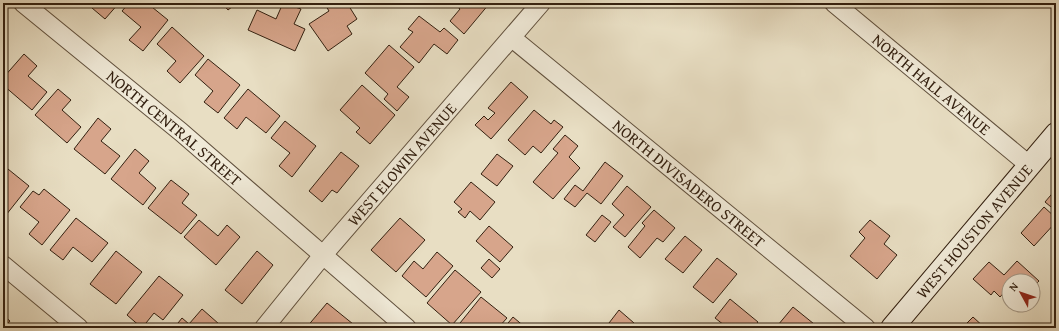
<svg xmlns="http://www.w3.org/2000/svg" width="1059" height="331" viewBox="0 0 1059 331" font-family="'Gentium Book Plus',serif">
<rect width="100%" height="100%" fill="#e8dec3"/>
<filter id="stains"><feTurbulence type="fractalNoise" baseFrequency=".005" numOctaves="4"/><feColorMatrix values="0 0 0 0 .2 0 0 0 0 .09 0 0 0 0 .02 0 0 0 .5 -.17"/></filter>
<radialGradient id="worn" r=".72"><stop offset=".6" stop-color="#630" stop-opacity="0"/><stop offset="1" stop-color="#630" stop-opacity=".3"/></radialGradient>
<path fill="#d7a58b" stroke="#332010" d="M96 3H119L105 19 92 8Z
M129 3H147L168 20 143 51 129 40 141 27 122 11Z
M222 3H237L228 10Z
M283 3 301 9 294 24 305 29 295 51 248 30 257 10 276 19Z
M324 3H347L357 19 347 26 352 34 328 51 309 24 329 11Z
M453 3H488L489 4 464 34 450 21 460 9Z
M419 16 440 32 444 28 458 40 447 54 434 44 419 63 400 47 413 32 408 29Z
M172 27 204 56 180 83 167 71 176 61 157 44Z
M389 45 414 67 397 87 409 97 397 111 384 99 388 94 365 73Z
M24 54 37 66 28 76 47 92 32 110 3 85V78Z
M208 59 240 85 218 113 204 102 213 91 195 75Z
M511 82 528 97 491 139 475 125 484 116 488 120 495 113 488 108Z
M362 85 395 115 370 144 356 132 360 128 340 110Z
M58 89 71 100 62 110 81 127 67 143 35 115Z
M248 89 280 116 266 133 246 117 237 129 224 118Z
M534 110 551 124 554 120 563 127 541 153 533 146 525 155 508 140Z
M98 118 111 129 101 141 120 156 105 174 74 149Z
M285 121 316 146 292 177 279 166 290 153 271 138Z
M565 135 578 146 569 157 580 168 553 199 533 182 558 153 553 149Z
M135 149 149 161 139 173 156 188 143 205 111 179Z
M341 152 359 166 337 193 332 190 322 202 309 191Z
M497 154 513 166 497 186 481 174Z
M605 162 623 176 601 204 587 193 575 207 564 199 575 185 583 191Z
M3 165 29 186 6 215 3 212Z
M171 180 189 194 182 203 197 215 181 234 148 208Z
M471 182 495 202 480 220 470 211 465 218 458 212 462 209 454 202Z
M627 186 651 207 625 237 613 227 624 215 612 204Z
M44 189 70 210 42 245 29 234 39 222 20 207 33 191 39 195Z
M1056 189V211L1045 202Z
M1044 207 1056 218V222L1034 246 1021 233Z
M654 210 675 228 663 242 657 238 640 258 628 247 645 226 642 223Z
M602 215 611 222 595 242 586 235Z
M76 218 108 243 92 262 73 247 63 260 50 250Z
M400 218 425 240 396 272 371 250Z
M199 220 218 236 227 225 240 237 216 265 184 237Z
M870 220 890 236 884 244 897 255 877 279 850 256 865 238 859 232Z
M489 226 513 247 500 262 476 241Z
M685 236 702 250 683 273 665 259Z
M116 251 142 272 116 304 90 284Z
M257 251 273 265 242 304 225 290Z
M437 252 453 266 426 297 402 276 414 261 423 269Z
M717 258 737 274 713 303 693 287Z
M489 259 500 269 492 278 481 268Z
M1017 261 1039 281 1033 287V281H1009V287L1000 297 994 291 991 295 973 279 989 262 1004 275Z
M455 270 481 292 452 325 427 303Z
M159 276 183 295 163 320 154 313 142 328 127 315Z
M481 297 507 318 498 328H456Z
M730 299 758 322 753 328 721 327 724 325 715 318Z
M327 303 353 324 349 328H306Z
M793 307 819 328H781L778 325Z
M202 309 219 324 216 328H174L182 318 189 324Z
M619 310 634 323 630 328H614L609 323Z
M3 315 10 321 4 328H3Z
M513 317 526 328H504Z
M973 317 985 328H968L965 325Z"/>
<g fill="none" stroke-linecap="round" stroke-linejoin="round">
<defs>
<g id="street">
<path id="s1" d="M23 3 181 132 407 328"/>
<path id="s2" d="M834 3 1029 165"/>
<path id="s3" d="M512 38 866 328"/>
<path d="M3 265 79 328"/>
<path id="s4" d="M264 328 323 255 541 3"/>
</g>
<g id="secondary">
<path id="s5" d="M892 328 1056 134"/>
</g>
</defs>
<use href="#street" stroke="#60503d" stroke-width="20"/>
<use href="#secondary" stroke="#332010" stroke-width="24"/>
<use href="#street" stroke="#f0ead8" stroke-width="18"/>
<use href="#secondary" stroke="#f0ead8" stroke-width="22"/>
</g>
<g text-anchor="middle" stroke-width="3" stroke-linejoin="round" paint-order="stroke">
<g font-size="16" fill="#332010" stroke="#f0ead8">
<text dy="6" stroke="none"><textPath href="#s2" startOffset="127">NORTH HALL AVENUE</textPath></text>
<text dy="6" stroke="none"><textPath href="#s1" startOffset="196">NORTH CENTRAL STREET</textPath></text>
<text dy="6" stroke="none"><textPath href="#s4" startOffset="214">WEST ELOWIN AVENUE</textPath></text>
<text dy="6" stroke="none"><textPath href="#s3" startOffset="229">NORTH DIVISADERO STREET</textPath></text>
<text dy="6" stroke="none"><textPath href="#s5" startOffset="127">WEST HOUSTON AVENUE</textPath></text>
</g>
</g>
<rect width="1059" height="331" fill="none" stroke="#e8dec3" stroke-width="16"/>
<rect x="4" y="4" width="1051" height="323" fill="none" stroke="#332010" stroke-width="2"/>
<rect x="8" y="8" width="1043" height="315" fill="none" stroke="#332010"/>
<g transform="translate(1021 293) rotate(310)"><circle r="19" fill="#f0ead8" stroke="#a49988"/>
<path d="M0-3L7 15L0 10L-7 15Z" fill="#8f2418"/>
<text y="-6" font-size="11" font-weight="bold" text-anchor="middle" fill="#332010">N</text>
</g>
<rect width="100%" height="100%" filter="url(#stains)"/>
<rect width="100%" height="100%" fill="url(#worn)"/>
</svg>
